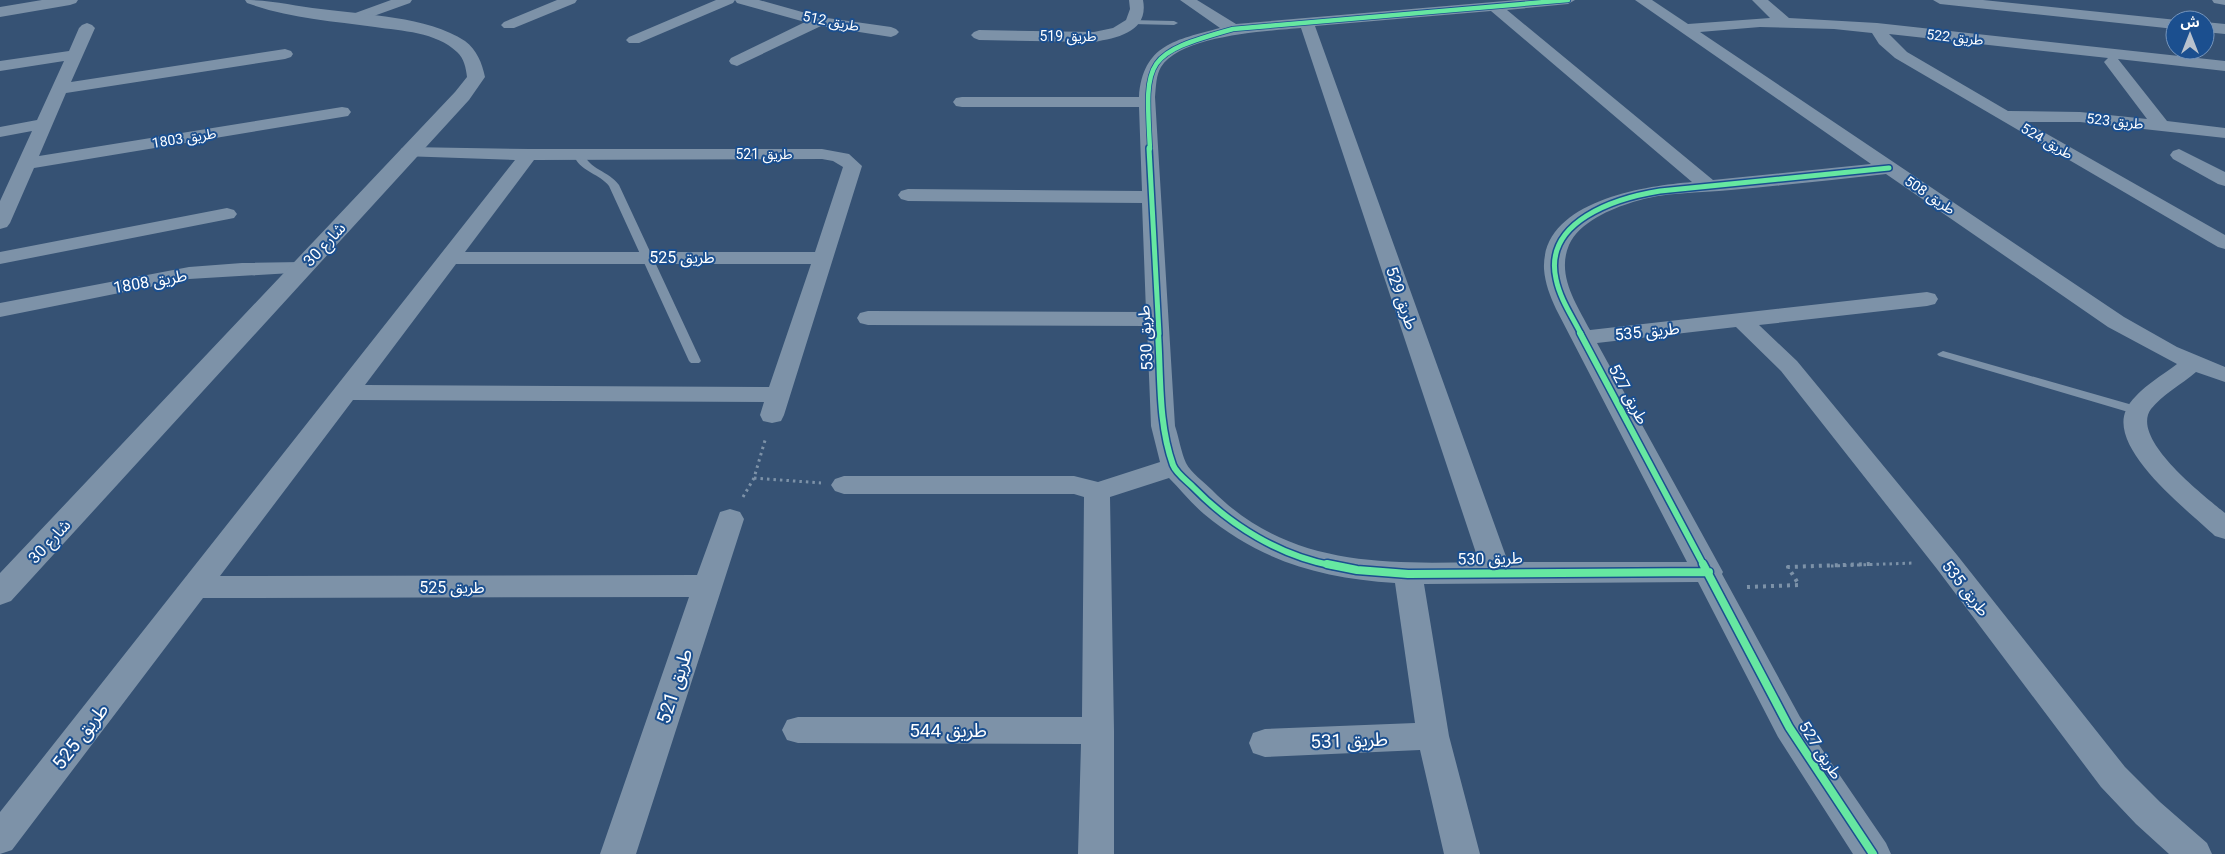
<svg xmlns="http://www.w3.org/2000/svg" width="2225" height="854" viewBox="0 0 2225 854" font-family="Roboto,'Noto Sans Arabic',sans-serif">
<rect width="100%" height="100%" fill="#365274"/>
<g fill="none" stroke-linecap="round" stroke-linejoin="round">
<path stroke="#7d92a8" stroke-width="3" stroke-dasharray="2.5 4" stroke-linecap="butt" d="M754 478 821 483
M743 497 754 478 766 437
M1831 566 1914 563"/>
<path stroke="#7d92a8" stroke-width="4" stroke-dasharray="3 5" stroke-linecap="butt" d="M1747 587 1799 585 1788 567 1870 564"/>
<path fill="#7d92a8" fill-rule="evenodd" d="M1129 20 1174 21 1178 23 1174 25 1132 24H1129Z
M581 152 584 153C588 169 609 171 619 185L701 361 699 363H691L689 361 609 186C600 174 582 172 575 158L578 153Z
M1943 351 2143 408 2145 411 2143 414H2135L1939 356 1937 354Z"/>
<path fill="#7d92a8" fill-rule="evenodd" d="M391 0H412L410 3 357 22H347L344 19 347 16Z
M557 0H577L575 3 514 28H504L501 25 504 22Z
M716 0H759L820 17 891 27 896 29 899 32 896 35 891 37 821 26 737 66 731 64 729 61 731 58 805 22 737 3 735 0 733 3 639 43H629L626 40 629 37Z
M1129 0H1143C1149 31 1119 38 1094 42L979 40 974 38 971 35 974 32 979 30 1094 32 1113 28 1126 20 1130 9Z
M1180 0H1197L1236 24 1517 0H1575L1568 4 1507 10 1713 180 1871 164 1635 0H1652L1688 24 1770 18 1752 0H1768L1789 18 1877 23 2225 61V71L2118 59 2167 121 2225 128V138L2080 122H2026L2225 235V249L2218 247 1895 58 1879 44 1872 33 1834 29 1760 27 1700 32 2124 317 2177 347 2225 367V382L2196 372C2182 384 2162 395 2151 409 2129 439 2206 497 2225 513V539L2215 536C2190 512 2108 450 2126 410 2135 391 2160 377 2177 364L2108 327 1886 174C1834 180 1783 185 1731 190 1699 193 1664 192 1633 202 1611 209 1579 222 1569 245 1556 275 1577 305 1590 330L1927 292 1935 294 1938 299 1935 304 1927 306 1759 325 1797 361 1957 555 2125 767 2160 802 2207 843 2212 854H2169L2136 824 2101 787 1937 569 1781 371 1736 327 1597 343 1723 572 1722 574 1800 717 1886 843 1891 854H1853L1778 737 1698 582 1424 584 1449 736 1480 854H1444L1420 750 1265 757 1253 753 1249 743 1253 733 1265 729 1415 723 1395 583C1321 578 1262 562 1204 514 1191 503 1181 490 1169 478L1110 497 1114 731V854H1078L1081 744 798 743 787 740 782 730 787 720 798 717H1082L1084 497 1074 494H844L835 491 831 485 835 479 844 476H1074L1098 482 1160 462 1151 426 1147 326 868 325 860 323 857 318 860 313 868 311 1146 312 1142 203 908 201 901 199 898 195 901 191 908 189 1142 191 1139 107H962L956 106 953 102 956 98 962 97H1139C1143 44 1176 40 1220 28ZM1491 11 1692 182C1644 186 1541 201 1544 269 1545 283 1550 296 1556 309L1687 562H1508L1315 26ZM1301 28 1479 562C1381 564 1287 566 1212 490 1204 482 1191 473 1186 463 1181 452 1179 438 1175 426L1155 97C1156 87 1156 75 1161 67 1181 35 1267 31 1301 28ZM1889 34 2108 58 2104 62 2147 119 2080 112 2008 111 1907 52Z
M1933 0H1983L2177 20H2175V29L1940 4Z
M2212 0H2225V5L2214 3Z
M2205 22 2225 24V34L2205 32Z
M87 23 92 25 95 28 71 82 285 49 291 51 293 54 291 57 285 59 66 93 39 156 342 107 348 108 351 112 348 116 342 117 34 168 10 223 7 227 0 229V201L32 131 0 137V127L37 120 64 61 0 71V61L69 51 79 28 82 25Z
M408 147 529 149H822L849 154 862 166 784 415 781 421 772 423 763 421 760 415 764 402 353 400 220 576 697 575 720 512 730 509 740 512 744 519 636 854H600L689 597 203 598 12 850 0 854V812L515 160 402 156 399 152 402 148ZM822 159 833 161 843 167 815 252H465L534 160ZM456 264H811L769 387 365 385Z
M2179 149 2225 172V186L2218 184 2173 159 2170 155 2173 151Z
M227 208 234 210 237 214 234 218 0 264V252Z
M302 262 309 264 313 268 309 272 189 279 0 317V303L189 267 242 263Z"/>
<path fill="#7d92a8" fill-rule="evenodd" d="M42 0H78L76 3 70 5 0 17V7Z
M245 0C271 0 295 6 321 9 365 15 427 16 465 41 477 50 482 63 485 77L469 100 11 601 0 605V573L455 92 467 77C466 68 464 58 457 52 436 32 402 31 375 27 332 21 288 18 247 3Z"/>
<defs>
<path id="cycleway-far3" d="M1150 149C1145 59 1143 54 1233 29L1568 0"/>
<path id="cycleway-far2" d="M1149 148 1159 334
M1581 334C1572 316 1560 299 1556 279 1543 221 1616 198 1660 191L1889 168"/>
<path id="cycleway-far1" d="M1158 333C1161 377 1158 423 1173 465 1176 473 1187 481 1193 487 1231 526 1280 556 1334 566
M1580 333 1704 566"/>
<path id="cycleway" d="M1327 564 1357 570 1408 574 1709 572
M1703 564 1789 727 1873 854"/>
</defs>
<use href="#cycleway-far3" stroke="#1b4f8f" stroke-width="6"/>
<use href="#cycleway-far2" stroke="#1b4f8f" stroke-width="8"/>
<use href="#cycleway-far1" stroke="#1b4f8f" stroke-width="9"/>
<use href="#cycleway" stroke="#1b4f8f" stroke-width="11"/>
<use href="#cycleway-far3" stroke="#66e7a1" stroke-width="4.5"/>
<use href="#cycleway-far2" stroke="#66e7a1" stroke-width="5"/>
<use href="#cycleway-far1" stroke="#66e7a1" stroke-width="6"/>
<use href="#cycleway" stroke="#66e7a1" stroke-width="8"/>
</g>
<g text-anchor="middle" stroke-width="4" stroke-linejoin="round" paint-order="stroke">
<g font-size="14" fill="#fff" stroke="#1b4f8f">
<text transform="translate(831 21) rotate(11)" y="5">طريق 512</text>
<text x="1068" y="41">طريق 519</text>
<text transform="translate(1955 37) rotate(6)" y="5">طريق 522</text>
<text transform="translate(2115 121) rotate(6)" y="5">طريق 523</text>
<text transform="translate(184 138) rotate(-9)" y="5">طريق 1803</text>
<text transform="translate(2047 141) rotate(30)" y="5">طريق 524</text>
<text x="764" y="159">طريق 521</text>
<text transform="translate(1930 195) rotate(34)" y="5">طريق 508</text>
</g>
<g font-size="16" fill="#fff" stroke="#1b4f8f">
<text transform="translate(324 244) rotate(-47)" y="6">شارع 30</text>
<text x="682" y="263">طريق 525</text>
<text transform="translate(150 281) rotate(-10)" y="6">طريق 1808</text>
<text transform="translate(1402 298) rotate(71)" y="6">طريق 529</text>
<text transform="translate(1647 331) rotate(-6)" y="6">طريق 535</text>
<text transform="translate(1145 338) rotate(-93)" y="6">طريق 530</text>
<text transform="translate(1629 394) rotate(62)" y="6">طريق 527</text>
<text transform="translate(49 541) rotate(-47)" y="6">شارع 30</text>
<text transform="translate(1490 558) rotate(-1)" y="6">طريق 530</text>
<text x="452" y="593">طريق 525</text>
<text transform="translate(1966 588) rotate(52)" y="6">طريق 535</text>
<text transform="translate(1821 750) rotate(57)" y="6">طريق 527</text>
</g>
<g font-size="19" fill="#fff" stroke="#1b4f8f">
<text transform="translate(674 686) rotate(-72)" y="7">طريق 521</text>
<text x="948" y="737">طريق 544</text>
<text transform="translate(80 736) rotate(-52)" y="7">طريق 525</text>
<text transform="translate(1349 740) rotate(-2)" y="7">طريق 531</text>
</g>
</g>
<g transform="translate(2190 35)"><circle r="24" fill="#1b4f8f" stroke="#7695bc"/>
<path d="M0-4L9 19L0 12L-9 19Z" fill="#b9c2ce"/>
<text y="-8" font-size="14" font-weight="bold" text-anchor="middle" fill="#ffffff">ش</text>
</g>
</svg>
